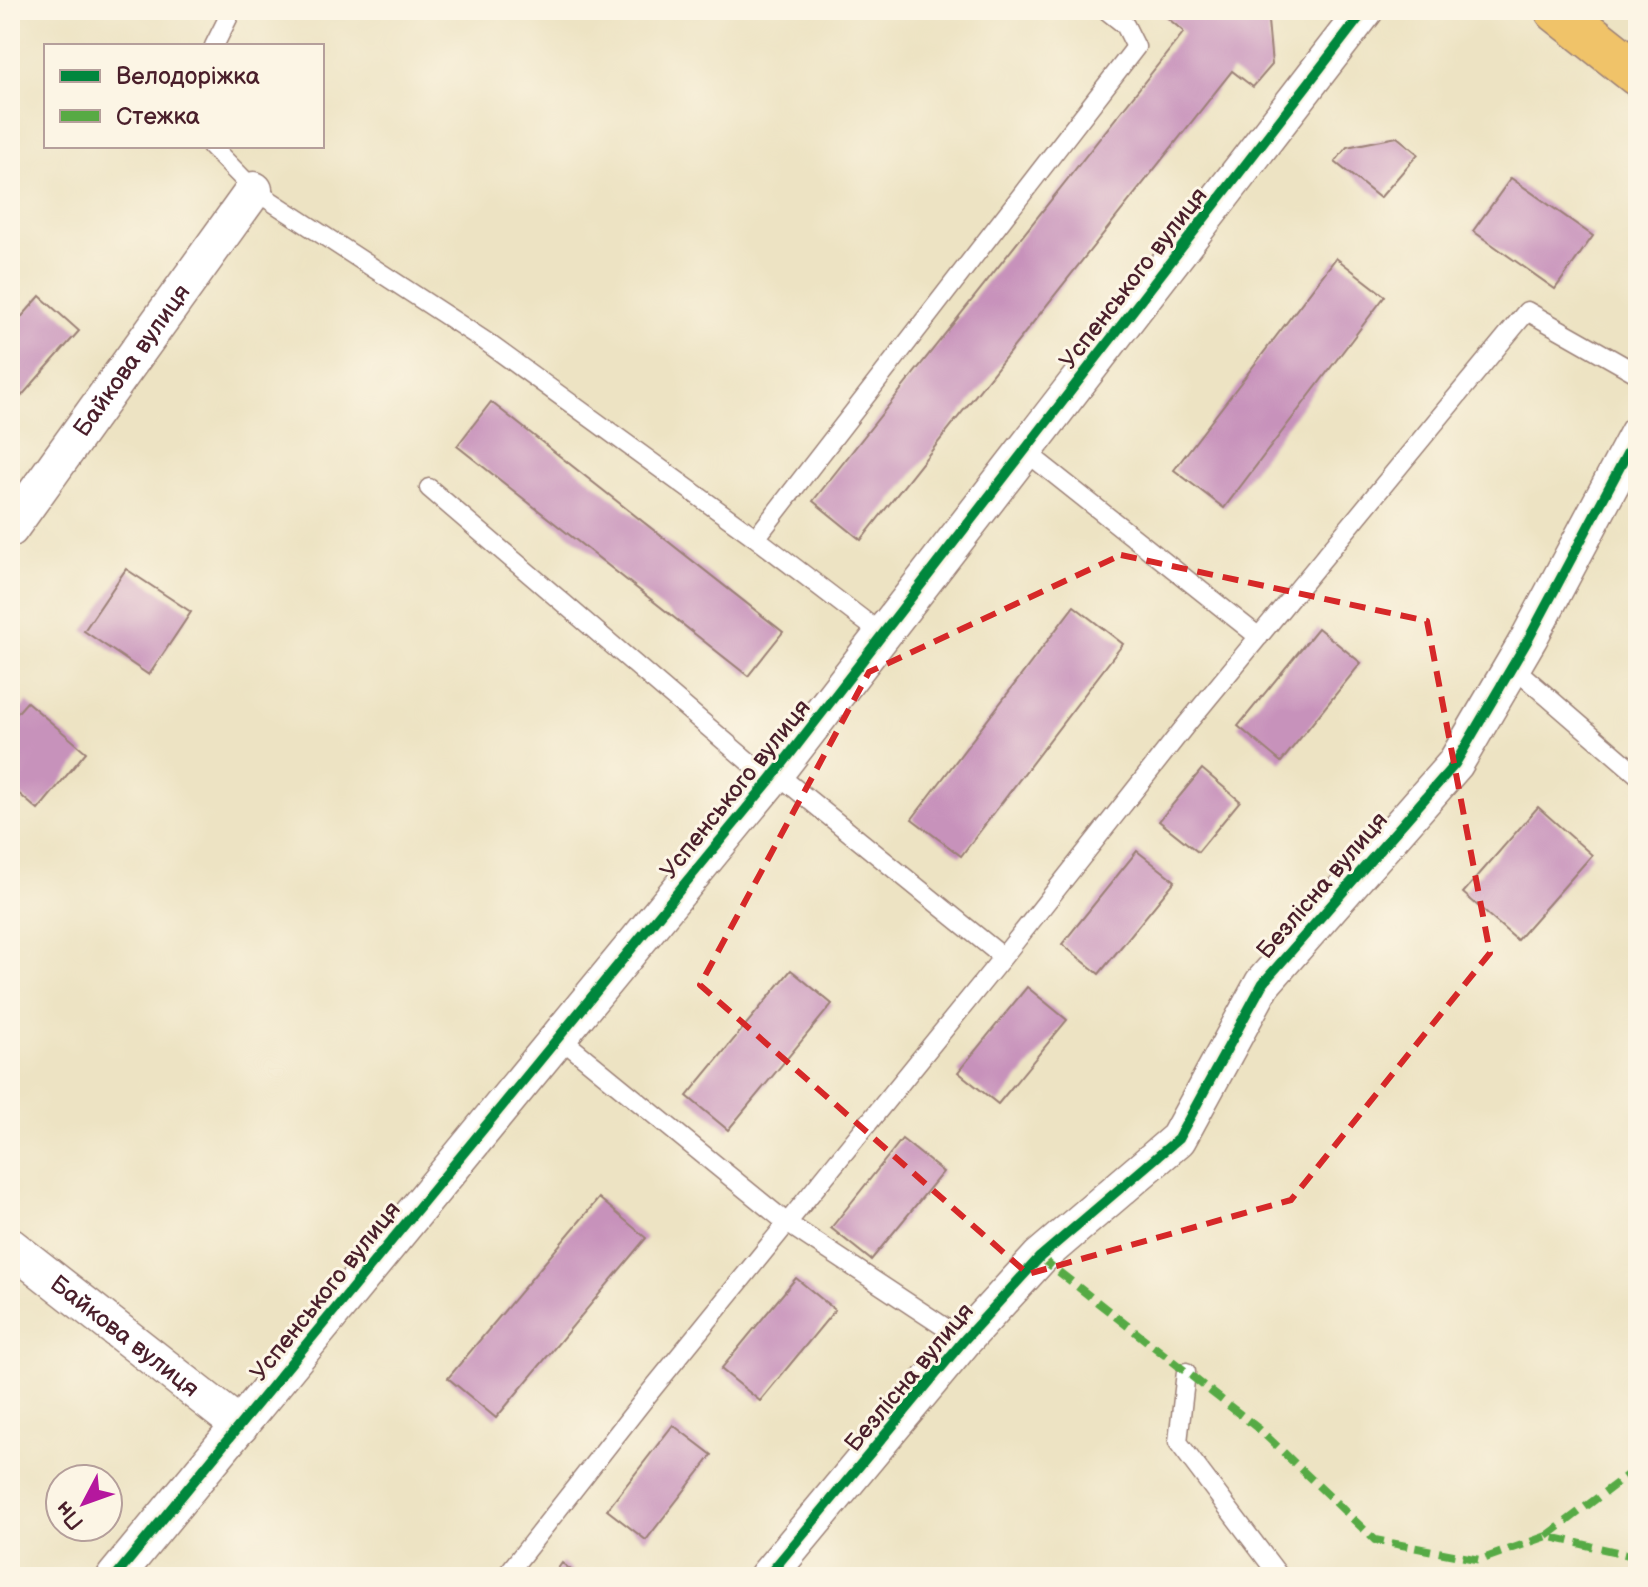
<svg xmlns="http://www.w3.org/2000/svg" width="1648" height="1587" viewBox="0 0 1648 1587" font-family="'Balsamiq Sans',sans-serif">
<rect width="100%" height="100%" fill="#fcf5e5"/>
<filter id="ink" filterUnits="userSpaceOnUse"><feTurbulence type="fractalNoise" baseFrequency=".0125" numOctaves="2"/><feDisplacementMap in="SourceGraphic" scale="16" xChannelSelector="R" yChannelSelector="G"/><feConvolveMatrix kernelMatrix="1 2 1 2 8 2 1 2 1" color-interpolation-filters="sRGB"/></filter>
<filter id="wash" filterUnits="userSpaceOnUse"><feTurbulence type="fractalNoise" baseFrequency=".006" numOctaves="4" result="noise"/><feDisplacementMap in="SourceGraphic" scale="32" xChannelSelector="R" yChannelSelector="G"/><feGaussianBlur stdDeviation="1.8" result="paint"/><feColorMatrix in="noise" values="0 0 0 0 0 0 0 0 0 0 0 0 0 0 0 0 0 1.4 0 .05"/><feComposite in="paint" operator="in"/></filter>
<g filter="url(#wash)">
<rect width="100%" height="100%" fill="#ede3c3"/>
<g id="blocks">
<path fill="#c792bb" d="M1158 10H1267L1272 65 1253 87 1232 71 861 540 813 501 1183 33V31Z
M1397 137 1418 154 1380 198 1335 162 1347 147Z
M1511 178 1593 236 1555 289 1473 231Z
M1336 258 1385 296 1224 508 1174 470Z
M40 296 79 331 10 409V330Z
M491 402 783 632 748 676 457 446Z
M126 569 191 612 149 675 84 631Z
M1074 606 1123 644 961 856 912 819Z
M1318 628 1361 663 1281 762 1238 726Z
M27 702 86 752 38 810 10 786V721Z
M1202 769 1240 801 1198 852 1159 821Z
M1538 807 1592 855 1517 940 1463 893Z
M1137 851 1175 881 1099 974 1062 944Z
M791 970 832 1004 728 1130 687 1096Z
M1027 987 1067 1020 998 1104 958 1072Z
M902 1139 943 1172 871 1260 831 1228Z
M599 1198 646 1238 496 1418 448 1378Z
M796 1278 835 1310 760 1401 721 1369Z
M673 1425 712 1455 646 1540 607 1510Z
M562 1563 580 1577H552Z"/>
</g>
</g>
<g filter="url(#ink)">
<use href="#blocks" fill-opacity="0" stroke="#9c8177" stroke-width="2"/>
<g fill="none" stroke-linecap="round" stroke-linejoin="round">
<defs>
<path id="service" d="M214 46 232 10
M211 146 254 190 485 341 756 538 883 635
M1025 451 1259 637
M429 488 770 780
M756 538 1136 47 1125 25 1106 10
M1512 666 1638 775
M776 773 1003 957
M559 1037 787 1223 964 1340
M1186 1372 1178 1442 1280 1577
M505 1577 650 1392 1003 957 1186 725 1527 311 1638 374"/>
<g id="minor">
<path id="s1" d="M10 529 254 190"/>
<path id="s2" d="M10 1246 240 1426"/>
<path d="M115 1577 770 780 1365 10"/>
<path d="M767 1577 964 1340 1040 1257 1178 1139 1263 983 1455 764 1529 638 1638 433"/>
</g>
<path id="primary" d="M1557 10 1638 74"/>
</defs>
<use href="#service" stroke="#9c8177" stroke-width="21"/>
<use href="#minor" stroke="#9c8177" stroke-width="39"/>
<use href="#primary" stroke="#9c8177" stroke-width="47"/>
<use href="#service" stroke="#fff" stroke-width="18"/>
<use href="#minor" stroke="#fff" stroke-width="36"/>
<use href="#primary" stroke="#f0c369" stroke-width="44"/>
<path stroke="#57aa44" stroke-width="8" stroke-dasharray="16 8" stroke-linecap="butt" d="M1040 1257 1260 1430 1375 1540 1480 1560 1547 1536 1638 1557
M1547 1536 1638 1467"/>
<defs>
<path id="cycleway" d="M115 1577 770 780 1365 10
M767 1577 964 1340 1040 1257 1178 1139 1263 983 1455 764 1529 638 1638 433"/>
</defs>
<use href="#cycleway" stroke="#fcf5e5" stroke-width="15"/>
<use href="#cycleway" stroke="#00873e" stroke-width="10"/>
</g>
</g>
<path fill="none" stroke="#d62828" stroke-width="6" stroke-dasharray="16 10" stroke-linejoin="round" d="M1121 555 1427 621 1490 953 1291 1200 1028 1274 700 985 869 672Z"/>
<g text-anchor="middle" stroke-width="6" stroke-linejoin="round" paint-order="stroke">
<g font-size="24" fill="#4a1f2b" stroke="#fcf5e5">
<text transform="translate(1133 278) rotate(-52)" y="8">Успенського вулиця</text>
<text dy="8" stroke="none"><textPath href="#s1" startOffset="208">Байкова вулиця</textPath></text>
<text transform="translate(735 789) rotate(-51)" y="8">Успенського вулиця</text>
<text transform="translate(1322 885) rotate(-49)" y="8">Безлісна вулиця</text>
<text transform="translate(325 1291) rotate(-51)" y="8">Успенського вулиця</text>
<text dy="8" stroke="none"><textPath href="#s2" startOffset="146">Байкова вулиця</textPath></text>
<text transform="translate(909 1377) rotate(-50)" y="8">Безлісна вулиця</text>
</g>
</g>
<rect width="1648" height="1587" fill="none" stroke="#fcf5e5" stroke-width="40"/>
<rect x="44" y="44" width="280" height="104" fill="#fcf5e5" stroke="#b59f9b" stroke-width="2"/>
<rect x="60" y="70" width="40" height="12" fill="#00873e" stroke="#b59f9b" stroke-width="2"/>
<text x="116" y="84" font-size="24" fill="#4a1f2b">Велодоріжка</text>
<rect x="60" y="110" width="40" height="12" fill="#57aa44" stroke="#b59f9b" stroke-width="2"/>
<text x="116" y="124" font-size="24" fill="#4a1f2b">Стежка</text>
<g transform="translate(84 1503) rotate(229)"><circle r="38" fill="#fcf5e5" stroke="#b59f9b" stroke-width="2"/>
<path d="M0-6L14 30L0 20L-14 30Z" fill="#b5179e"/>
<text y="-12" font-size="22" font-weight="bold" text-anchor="middle" fill="#4a1f2b">Пн</text>
</g>
</svg>
